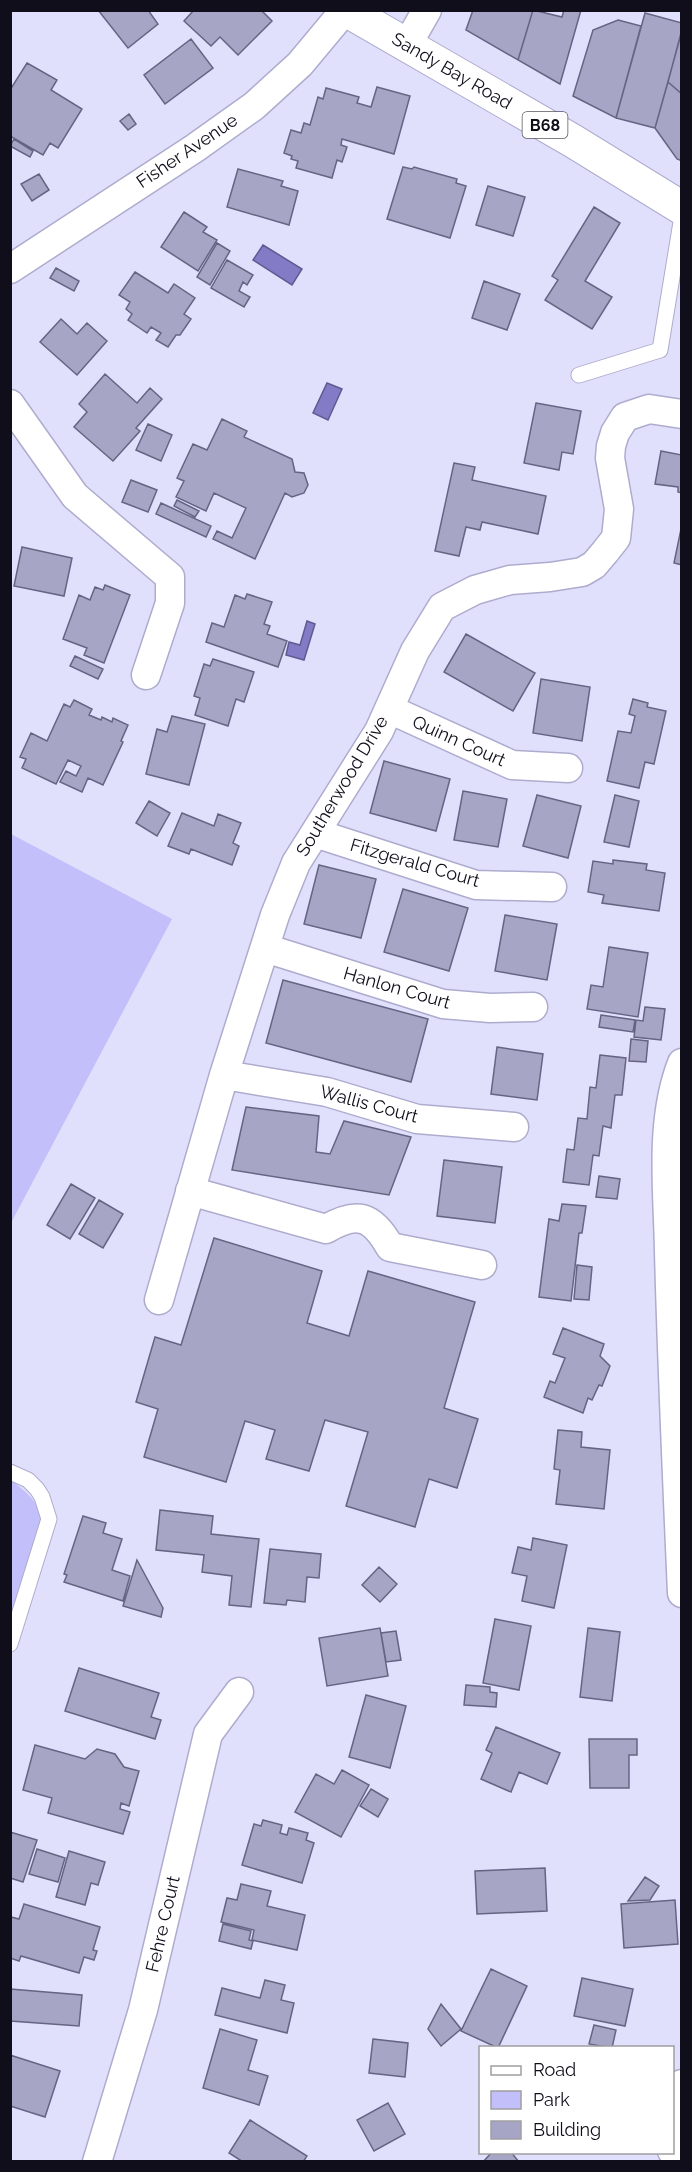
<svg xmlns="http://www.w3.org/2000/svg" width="692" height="2172" viewBox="0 0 692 2172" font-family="Raleway,sans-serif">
<rect width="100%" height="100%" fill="#e1e0fc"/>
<path fill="#c3bffa" d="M11 834 172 919 11 1223Z
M11 1480C22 1489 37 1499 40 1515 44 1538 19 1594 11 1618Z"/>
<path fill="#837bc6" stroke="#605a92" stroke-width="1.5" d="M263 245 302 269 292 285 253 260Z
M327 383 342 389 328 420 313 413Z
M307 621 315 624 304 660 286 655 289 642 300 645Z"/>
<path fill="#a6a5c6" stroke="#666483" stroke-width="1.5" d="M98 10H148L158 24 128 48Z
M194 10H261L272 21 238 55 220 37 211 46 184 21Z
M473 10H533L518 60 466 30Z
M533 10 562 17 564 10H581L560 84 518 60Z
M645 13 682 23V31L655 128 616 118Z
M618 20 641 26 616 118 573 96 593 30Z
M681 33 682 34V94L668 82Z
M191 39 213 68 165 104 144 75Z
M27 63 57 80 51 90 82 109 58 148 50 143 43 155 10 136V90Z
M668 82 682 94V161L677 159 655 128Z
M377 87 410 96 394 154 342 139 341 145 347 147 342 162 337 160 332 178 296 168 298 161 291 159 292 156 284 153 291 130 301 133 304 123 310 125 318 97 323 99 326 88 359 97 357 103 371 107Z
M129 114 136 124 128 130 120 121Z
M14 139 33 151 30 157 10 146Z
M403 167 412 169 414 167 457 179 456 183 466 186 450 238 387 219Z
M238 169 283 181 281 186 298 191 289 225 227 207Z
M39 174 49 190 32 201 21 184Z
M488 186 525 197 513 236 476 225Z
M594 207 620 223 585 281 612 297 592 329 545 300 558 280 552 276Z
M184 212 207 227 203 232 217 240 198 271 161 247Z
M217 243 230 251 210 285 197 277Z
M227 260 253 275 247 285 243 282 239 291 250 297 244 307 211 288Z
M56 268 79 281 74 291 50 278Z
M135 272 168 293 174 284 195 298 184 314 191 319 180 335H176L168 347 156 340 161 333 151 327 147 333 128 320 132 314 126 309 130 302 119 295Z
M484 281 520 294 507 330 472 318Z
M61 319 77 334 87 323 107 341 77 375 40 342Z
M105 374 137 403 150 388 162 399 136 428 140 431 113 461 74 427 87 412 79 404Z
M536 403 581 411 573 454 562 452 559 470 524 463Z
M222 419 247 431 244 437 292 459 295 472 304 473 308 485 304 493 292 497 285 493 255 559 213 539 217 531 232 538 246 508 214 493 206 511 176 497 184 481 177 478 193 444 207 450Z
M148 424 172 435 161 461 136 450Z
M661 451 682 455V493L678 492V487L655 484Z
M454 463 475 467 472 480 546 496 538 534 482 522 480 530 466 527 459 556 435 551Z
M131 480 157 490 148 512 122 502Z
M177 500 199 511 195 517 174 506Z
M161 503 211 526 206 537 156 514Z
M681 529H682V565L674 563Z
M22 547 72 558 64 596 14 586Z
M105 585 130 595 104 663 84 655 87 648 63 639 79 595 90 600 95 587 103 590Z
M247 594 272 602 264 624 270 626 267 634 287 641 278 667 206 642 212 623 224 627 235 595 245 599Z
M466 634 535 673 513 711 444 672Z
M75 656 103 669 98 679 70 666Z
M213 659 254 672 244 702 236 699 228 726 195 715 200 698 194 696 204 664 210 666Z
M541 679 590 687 582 741 533 733Z
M633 699 648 703 647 707 666 711 654 764 645 762 639 788 607 781 618 731 631 733 635 716 629 714Z
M74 700 92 709 89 715 101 720 102 717 112 722 113 718 128 725 121 741 123 742 103 785 88 778 82 792 60 782 66 771 76 776 81 766 68 760 56 784 22 768 26 759 20 757 31 733 47 741 64 704 70 707Z
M172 716 205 724 189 785 146 774 157 729 167 732Z
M384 761 450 779 436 831 370 813Z
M463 791 507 799 498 847 454 840Z
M537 795 581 806 568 858 523 846Z
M615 795 639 801 629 847 604 842Z
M149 801 170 813 157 836 136 823Z
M182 813 214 826 218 814 241 823 233 843 239 846 232 865 191 849 189 854 168 846Z
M613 860 647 864 646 870 665 873 659 911 602 903 604 895 588 892 593 861 613 864Z
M319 865 376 879 361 938 304 924Z
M403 889 468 908 449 971 384 952Z
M505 915 557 924 547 980 495 971Z
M609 947 648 953 638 1017 587 1009 591 985 603 987Z
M283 980 428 1019 411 1082 266 1043Z
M645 1007 665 1009 661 1040 634 1037 636 1020 643 1021Z
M601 1015 635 1020 633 1032 599 1027Z
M631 1039 648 1041 646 1062 629 1061Z
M497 1047 543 1054 537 1100 491 1094Z
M600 1055 626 1058 622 1095H615L611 1128 603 1126 599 1156 593 1155 589 1185 563 1182 567 1149 574 1150 578 1118 587 1119 590 1087 596 1088Z
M246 1107 319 1116 316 1152 330 1154 344 1121 411 1137 389 1195 232 1170Z
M444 1160 502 1167 495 1223 437 1216Z
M599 1176 620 1179 617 1199 596 1197Z
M71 1184 95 1198 70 1239 47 1225Z
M99 1200 123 1214 103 1248 79 1234Z
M562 1204 586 1206 582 1233H579L571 1301 539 1297 549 1219 559 1221Z
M214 1238 322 1271 307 1323 349 1336 368 1271 475 1302 444 1408 478 1419 457 1488 429 1479 415 1527 346 1506 368 1432 325 1420 309 1471 266 1459 275 1430 245 1421 226 1482 144 1457 158 1409 136 1402 155 1337 181 1345Z
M577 1265 592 1267 589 1300 574 1299Z
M563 1328 604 1344 600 1356 610 1366 602 1386 599 1385 592 1400 588 1398 583 1413 544 1397 550 1381 555 1383 565 1358 553 1354Z
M558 1430 582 1432 581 1447 610 1450 604 1509 556 1504 560 1470 554 1469Z
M160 1510 213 1516 211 1534 259 1539 251 1607 229 1605 232 1576 202 1572 204 1555 156 1550Z
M83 1516 106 1523 103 1533 122 1539 112 1570 130 1576 123 1601 64 1582 67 1575 64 1574Z
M533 1538 567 1545 554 1608 522 1601 527 1576 512 1573 518 1547 531 1550Z
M270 1549 321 1554 319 1578 307 1577 305 1602 287 1600 286 1605 264 1603Z
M137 1560 163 1608 161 1617 123 1606Z
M379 1567 397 1584 380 1602 362 1585Z
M495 1619 531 1626 519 1690 483 1683Z
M380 1628 388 1676 327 1686 319 1638Z
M588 1628 620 1632 612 1701 580 1697Z
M396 1631 401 1660 386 1662 381 1633Z
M79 1668 159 1693 151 1717 161 1720 155 1739 65 1711Z
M466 1685 490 1687V1692L497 1693 496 1707 464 1705Z
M366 1695 406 1706 390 1768 349 1757Z
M496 1727 560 1753 547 1784 519 1772 511 1792 481 1779 492 1753 486 1750Z
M589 1739H637V1755H629V1788H590Z
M35 1745 85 1759 97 1749 115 1754 124 1767 139 1771 129 1806 121 1803 120 1809 130 1812 123 1834 48 1813 52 1798 23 1790Z
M342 1770 369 1785 341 1837 295 1812 316 1774 334 1784Z
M371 1789 388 1799 378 1817 360 1806Z
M263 1820 282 1825 280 1833 287 1835 289 1828 308 1833 306 1840 314 1843 302 1883 242 1865 254 1824 261 1826Z
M10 1832 37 1840 23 1882 10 1878Z
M37 1849 65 1858 58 1882 29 1874Z
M69 1851 105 1862 98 1885 91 1883 85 1905 56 1897Z
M545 1868 547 1911 477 1914 475 1871Z
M645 1877 659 1886 650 1900 628 1901Z
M241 1884 271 1891 267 1906 305 1915 297 1950 252 1940 254 1930 221 1922 227 1898 237 1900Z
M675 1900 678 1944 624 1948 621 1904Z
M24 1904 100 1927 93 1950 97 1951 94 1960 84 1957 79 1973 21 1956 19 1961 10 1958V1920L11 1917 19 1919Z
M223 1924 251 1931 249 1940 253 1941 251 1949 219 1941Z
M491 1969 527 1986 498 2048 461 2031Z
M582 1978 633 1989 625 2026 574 2016Z
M265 1980 285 1985 281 2000 294 2003 287 2033 215 2015 222 1988 260 1998Z
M10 1989 82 1995 79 2026 10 2021Z
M441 2004 461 2029 441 2046 428 2029Z
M594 2025 616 2030 612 2048 589 2044Z
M220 2029 257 2040 248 2070 268 2076 259 2105 203 2088Z
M373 2039 408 2043 405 2077 369 2073Z
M10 2055 60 2071 45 2117 10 2106Z
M388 2103 405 2134 374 2151 357 2120Z
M250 2120 307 2156 303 2162H243L229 2153Z
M492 2152H511L519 2162H483Z"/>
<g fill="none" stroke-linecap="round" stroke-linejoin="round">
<defs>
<path id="service" d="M579 375 660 350 682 216
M10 1472 28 1480 37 1489 42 1497 49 1519 10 1644"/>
<path id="minor" d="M407 45 427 10
M10 269 195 148 254 106 300 64 345 10
M10 404 75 496 170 577V603L146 675
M389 709 512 765 568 768
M315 833 476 885 552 887
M265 948 443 1004 490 1008 533 1007
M682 1063C659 1122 668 1190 669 1252 672 1366 677 1479 682 1593
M224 1075 327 1092 417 1119 514 1127
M190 1191 326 1229C357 1211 372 1215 390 1247L482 1265
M159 1300 224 1075 275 915 296 863 379 731 415 651 442 607 475 590 510 580 550 577 582 572 594 565 605 552 616 538 619 509 610 458 611 446 615 433 625 417 649 409 682 414
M672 2151 675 2138 674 2098 682 2084
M97 2162 143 2010 208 1734 239 1692"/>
<path id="primary" d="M346 10 573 141 682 208"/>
</defs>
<use href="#service" stroke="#aeacce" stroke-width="17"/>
<use href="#minor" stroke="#aeacce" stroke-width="31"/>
<use href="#primary" stroke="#aeacce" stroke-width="35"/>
<use href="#service" stroke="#fff" stroke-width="15"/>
<use href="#minor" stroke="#fff" stroke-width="28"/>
<use href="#primary" stroke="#fff" stroke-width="33"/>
</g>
<g text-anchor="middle" stroke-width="4.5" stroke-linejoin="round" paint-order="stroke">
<rect fill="#fff" stroke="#57565f" stroke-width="1.5" x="522.5" y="112" width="45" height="26" rx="4.5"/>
<g font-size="16" font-weight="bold" fill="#0f0e1a">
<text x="545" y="131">B68</text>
</g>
<g font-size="18" fill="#0f0e1a" stroke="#fff">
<text transform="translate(452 71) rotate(30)" y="6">Sandy Bay Road</text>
<text transform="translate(187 151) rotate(-34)" y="6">Fisher Avenue</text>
<text transform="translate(459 741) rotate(24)" y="6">Quinn Court</text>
<text transform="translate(342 786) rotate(-59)" y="6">Southerwood Drive</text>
<text transform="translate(415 863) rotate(16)" y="6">Fitzgerald Court</text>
<text transform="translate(397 988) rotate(16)" y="6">Hanlon Court</text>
<text transform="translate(369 1104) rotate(15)" y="6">Wallis Court</text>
<text transform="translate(163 1924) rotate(-77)" y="6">Fehre Court</text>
</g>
</g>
<rect width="692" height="2172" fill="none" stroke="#0f0e1a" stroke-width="24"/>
<rect x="479" y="2046" width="195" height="108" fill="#ffffff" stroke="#9f9fa3" stroke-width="1.5"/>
<rect x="491" y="2066" width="30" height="9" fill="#ffffff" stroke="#9f9fa3" stroke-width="1.5"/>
<text x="533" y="2076" font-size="18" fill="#0f0e1a">Road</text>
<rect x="491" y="2091" width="30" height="18" fill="#c3bffa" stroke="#9f9fa3" stroke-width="1.5"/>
<text x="533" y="2106" font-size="18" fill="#0f0e1a">Park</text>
<rect x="491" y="2121" width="30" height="18" fill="#a6a5c6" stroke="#9f9fa3" stroke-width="1.5"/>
<text x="533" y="2136" font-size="18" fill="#0f0e1a">Building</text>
</svg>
